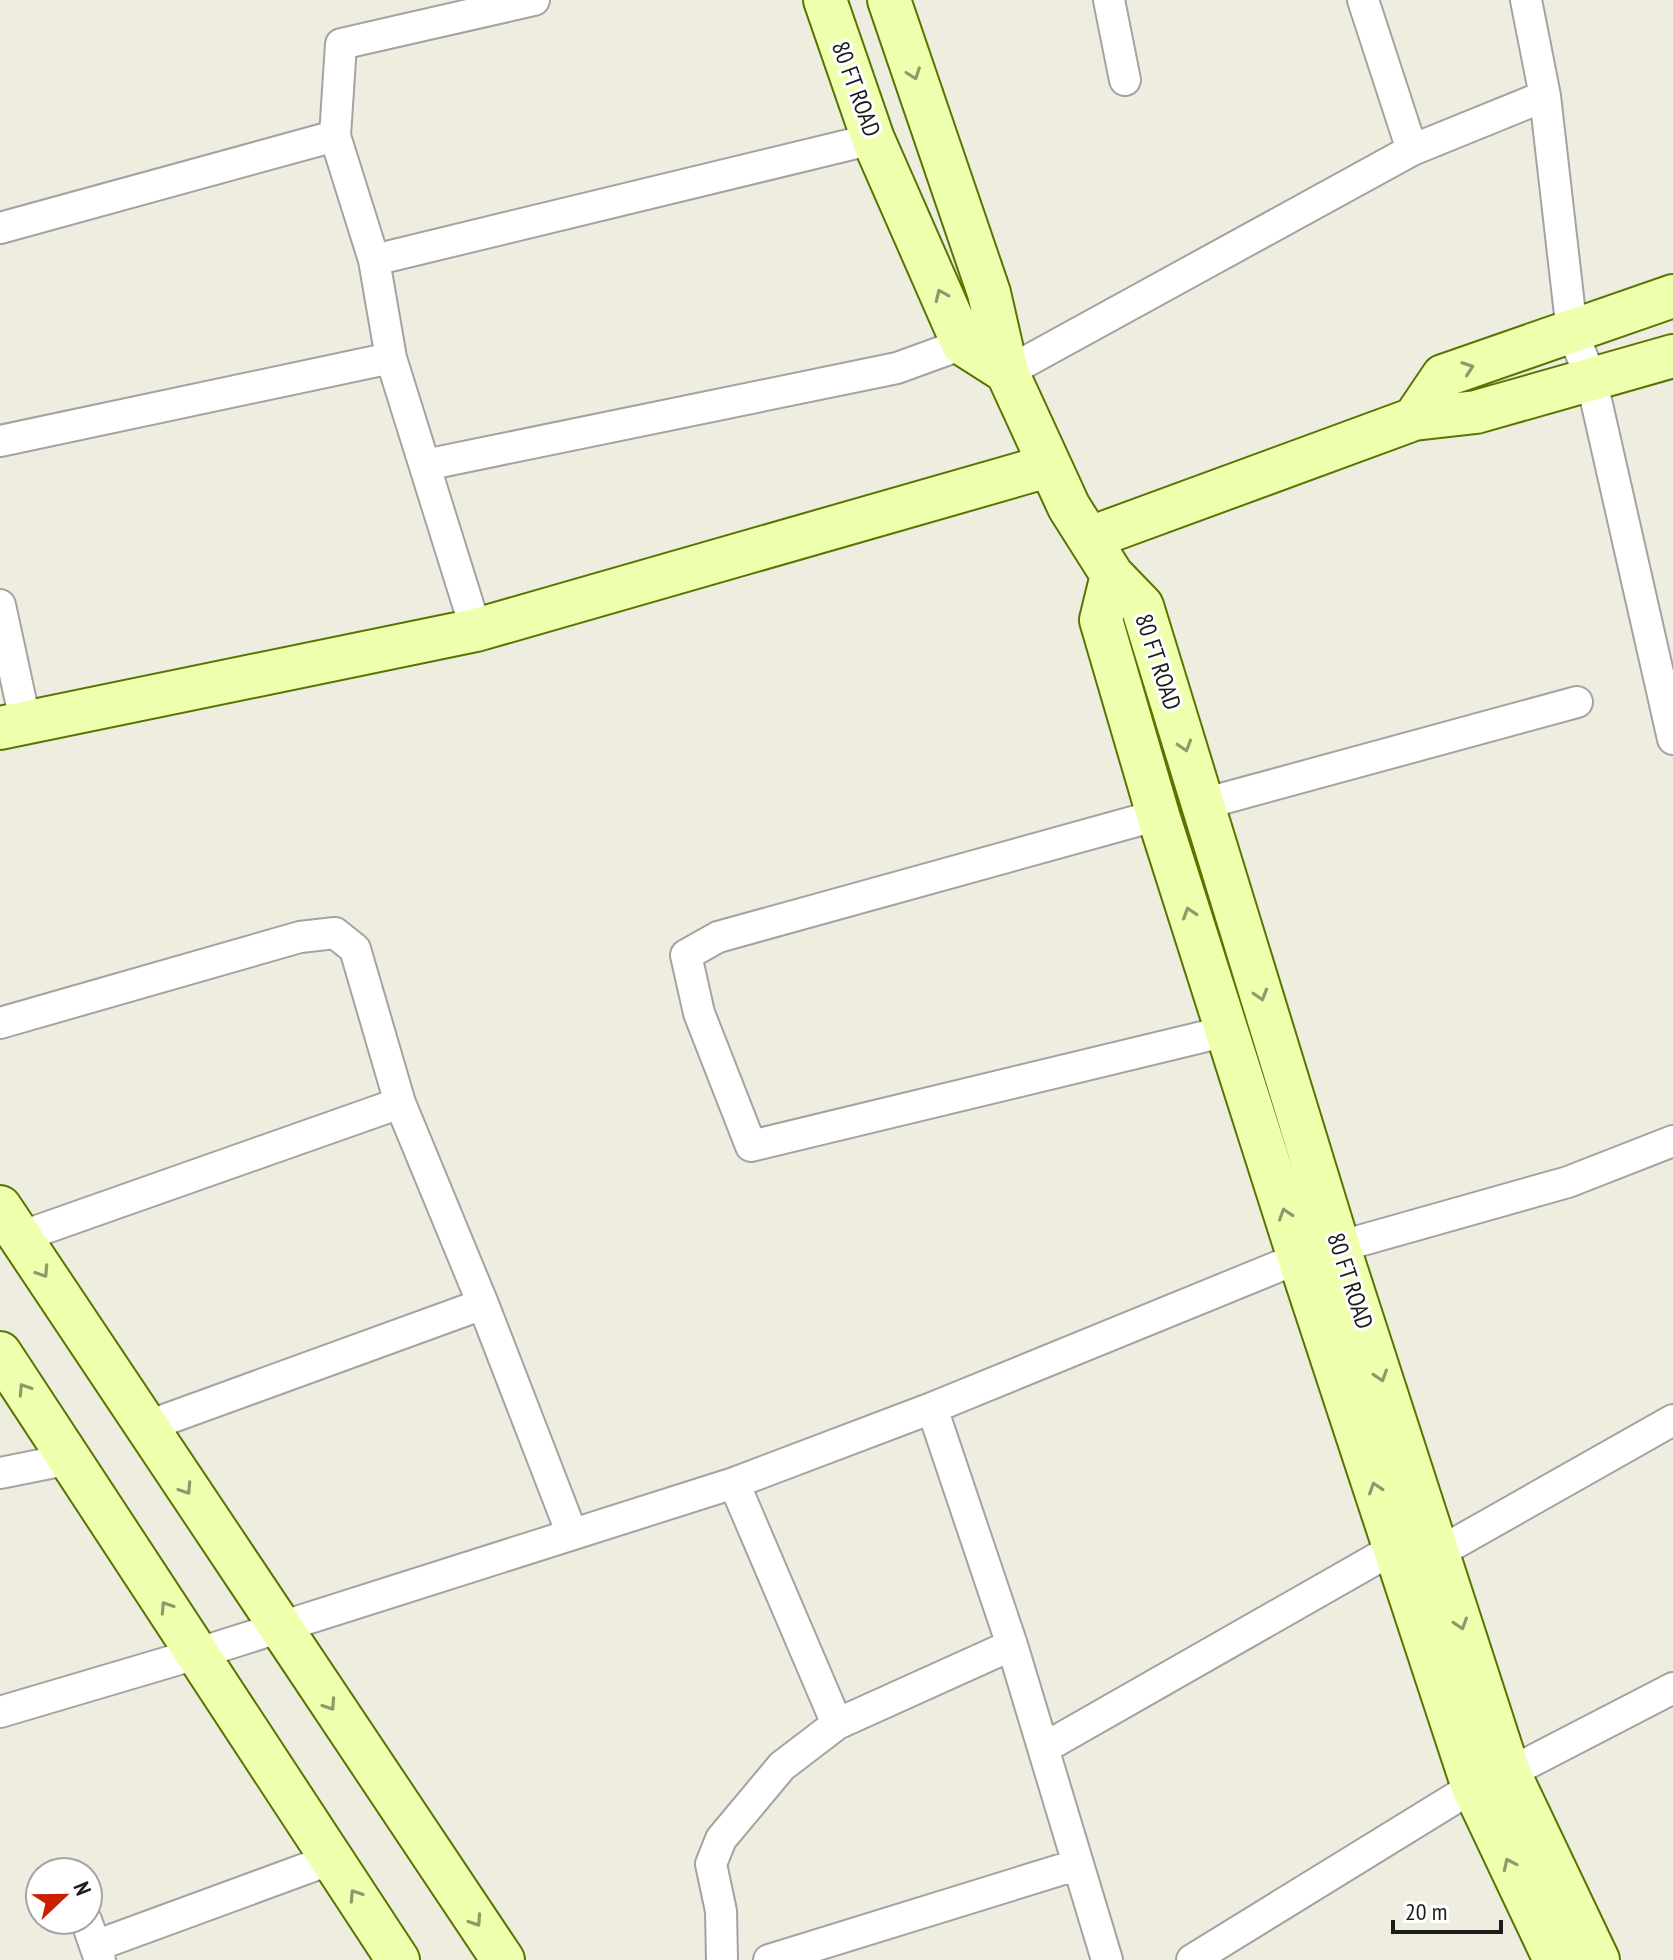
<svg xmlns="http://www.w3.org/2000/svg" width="1673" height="1960" viewBox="0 0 1673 1960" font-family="'PT Sans Narrow',sans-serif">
<rect width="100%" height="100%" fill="#efece0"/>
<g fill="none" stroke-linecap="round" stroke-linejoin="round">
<defs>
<path id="street" d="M1109 0 1125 80
M1526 0 1545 96
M1412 150 1545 96 1572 332 1591 378 1673 739
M0 228 335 136
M374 260 873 139
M1007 372 1412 150 1363 0
M0 441 391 358
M425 465 897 368 963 344
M0 605 26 725
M476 630 391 358 374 260 335 136 341 44 534 0
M1203 804 1577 702
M1158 815 718 937 686 955 699 1013 751 1146 1227 1031
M0 1023 300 937 335 933 355 949 400 1103 483 1304 572 1534
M20 1237 400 1103
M932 1408 1012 1645 1107 1960
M145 1427 483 1304
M0 1473 70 1459
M1438 1553 1673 1420
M0 1712 196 1654 734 1483 932 1408 1299 1258 1568 1182 1673 1141
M837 1724 1012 1645
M1044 1748 1395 1548
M1509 1773 1673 1688
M86 1920 100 1960
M95 1946 332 1859
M722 1960 721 1911 711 1864 721 1839 782 1766 837 1724 734 1483
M769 1960 1076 1865
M1192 1960 1473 1787"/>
<path id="secondary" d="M825 0 873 139 963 344 1007 372
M889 0 989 293 1007 372 1069 507 1112 575 1142 606 1338 1245 1509 1773 1598 1960
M1414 419 1443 376 1673 296
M1090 538 1414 419 1476 412 1673 356
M1112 575 1101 620 1158 815 1299 1258 1473 1787 1555 1960
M0 728 476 630 1048 466
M0 1207 503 1960
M0 1353 398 1960"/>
</defs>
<use href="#street" stroke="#a3a3a3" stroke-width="34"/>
<use href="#secondary" stroke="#567600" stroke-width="46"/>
<use href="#street" stroke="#fff" stroke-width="30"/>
<use href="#secondary" stroke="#eeffae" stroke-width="42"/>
</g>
<defs><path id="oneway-chevron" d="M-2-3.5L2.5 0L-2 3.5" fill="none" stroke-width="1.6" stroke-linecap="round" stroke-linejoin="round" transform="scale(2)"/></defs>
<g stroke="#90996c">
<use href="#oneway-chevron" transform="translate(914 74) rotate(71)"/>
<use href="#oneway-chevron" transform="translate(941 295) rotate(-114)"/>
<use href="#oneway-chevron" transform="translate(1468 368) rotate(-19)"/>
<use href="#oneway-chevron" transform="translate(1185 746) rotate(73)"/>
<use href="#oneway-chevron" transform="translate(1189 913) rotate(-108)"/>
<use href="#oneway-chevron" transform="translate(1261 995) rotate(73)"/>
<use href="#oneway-chevron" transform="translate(1285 1214) rotate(-108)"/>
<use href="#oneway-chevron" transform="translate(43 1272) rotate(57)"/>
<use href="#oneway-chevron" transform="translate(1381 1376) rotate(72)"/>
<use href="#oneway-chevron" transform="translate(24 1389) rotate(-123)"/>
<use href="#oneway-chevron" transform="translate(1375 1488) rotate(-108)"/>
<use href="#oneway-chevron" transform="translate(186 1489) rotate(57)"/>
<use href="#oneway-chevron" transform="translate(166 1607) rotate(-123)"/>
<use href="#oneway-chevron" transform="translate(1461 1624) rotate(72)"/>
<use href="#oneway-chevron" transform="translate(330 1705) rotate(56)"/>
<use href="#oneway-chevron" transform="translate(1509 1864) rotate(-115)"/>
<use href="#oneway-chevron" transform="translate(355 1895) rotate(-123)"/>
<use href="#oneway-chevron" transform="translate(476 1921) rotate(56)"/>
</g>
<g text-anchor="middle" stroke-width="6" stroke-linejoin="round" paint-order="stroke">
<g font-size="24" fill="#1c1c1c" stroke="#fff">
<text transform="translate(856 89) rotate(70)" y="8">80 FT ROAD</text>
<text transform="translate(1158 662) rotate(72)" y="8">80 FT ROAD</text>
<text transform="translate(1350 1281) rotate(72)" y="8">80 FT ROAD</text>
</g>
</g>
<g transform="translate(64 1896) rotate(68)"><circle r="38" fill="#ffffff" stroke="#a4a4a4" stroke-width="2"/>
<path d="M0-6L14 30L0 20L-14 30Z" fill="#c82000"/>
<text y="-12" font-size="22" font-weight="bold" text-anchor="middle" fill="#1c1c1c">N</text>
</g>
<path d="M1393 1920v12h108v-12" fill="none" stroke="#1c1c1c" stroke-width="4"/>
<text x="1405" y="1920" font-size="24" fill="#1c1c1c" stroke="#ffffff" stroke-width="6" paint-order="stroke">20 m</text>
</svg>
